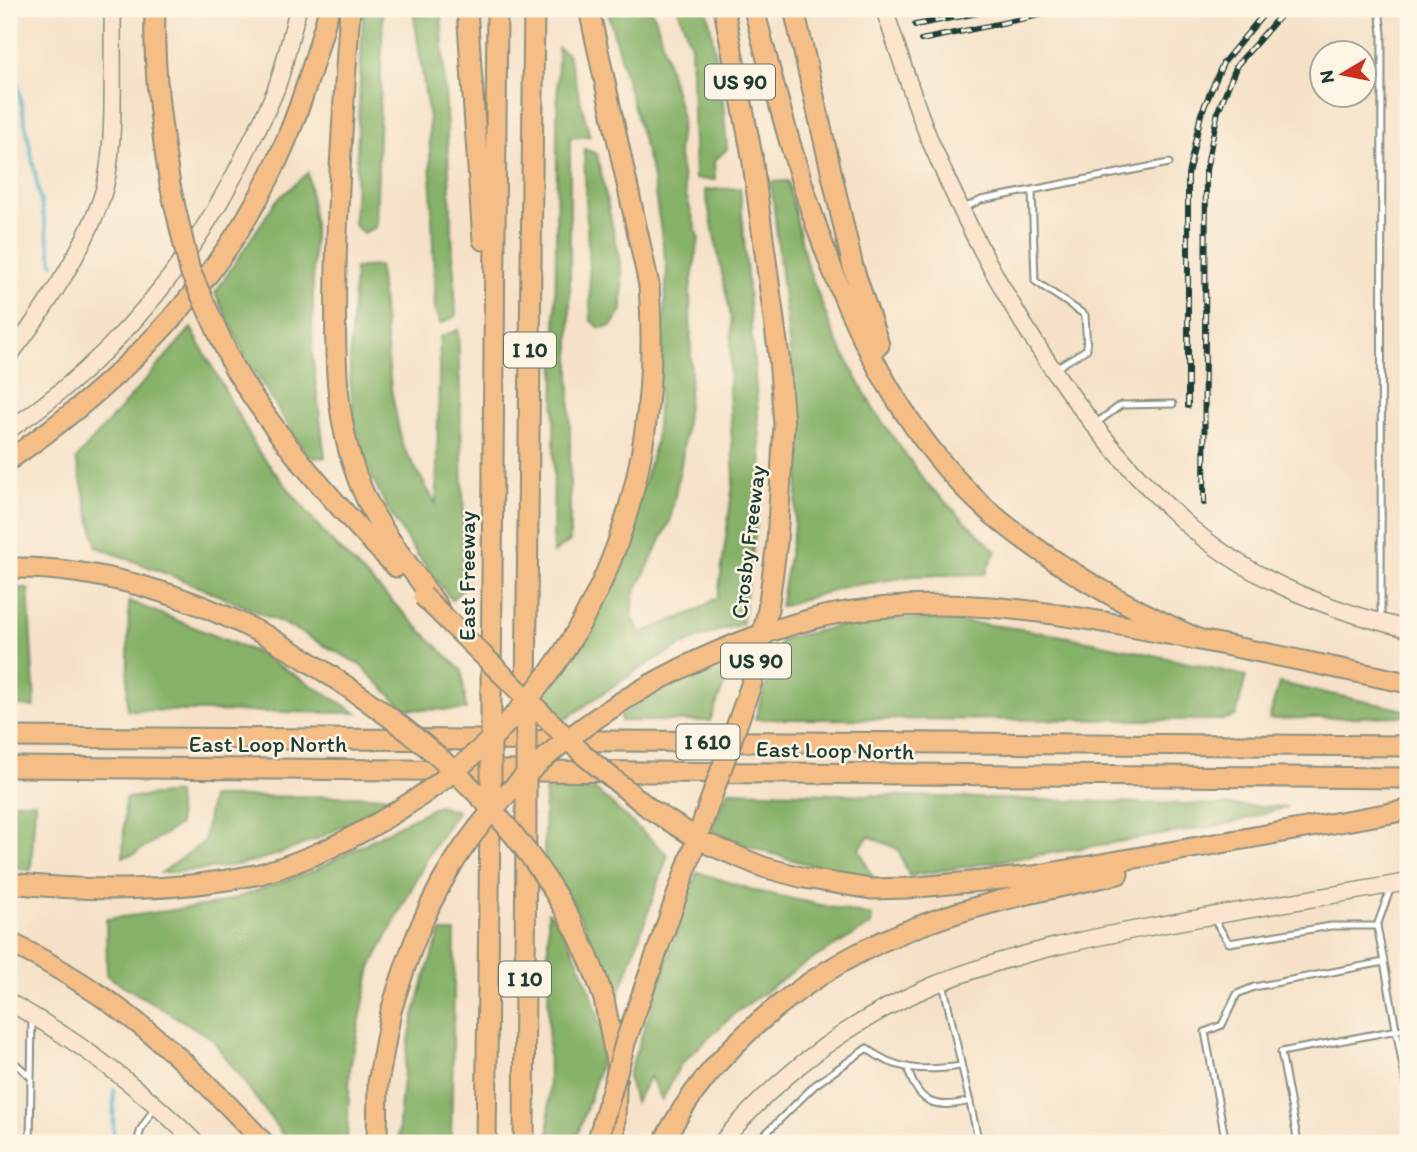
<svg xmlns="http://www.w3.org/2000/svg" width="1417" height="1152" viewBox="0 0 1417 1152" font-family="Itim,sans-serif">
<rect width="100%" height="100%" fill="#fcf5e5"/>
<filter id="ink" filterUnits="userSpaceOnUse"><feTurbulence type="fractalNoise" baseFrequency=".0143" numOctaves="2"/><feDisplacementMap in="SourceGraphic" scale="14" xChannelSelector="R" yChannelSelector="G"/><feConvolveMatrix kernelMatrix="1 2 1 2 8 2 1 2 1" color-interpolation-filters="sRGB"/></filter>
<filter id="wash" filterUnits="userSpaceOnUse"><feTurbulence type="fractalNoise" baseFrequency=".00686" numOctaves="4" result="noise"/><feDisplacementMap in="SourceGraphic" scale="28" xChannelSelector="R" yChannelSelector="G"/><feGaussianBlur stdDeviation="1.57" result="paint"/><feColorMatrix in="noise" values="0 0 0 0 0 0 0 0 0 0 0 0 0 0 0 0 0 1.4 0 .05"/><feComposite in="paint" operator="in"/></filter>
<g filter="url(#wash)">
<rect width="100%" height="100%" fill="#f6e1c8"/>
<path fill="#86b168" stroke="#52774e" stroke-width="2" d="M363 9H383L376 227 363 233 354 225Z
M413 9H441L456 316 440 324 435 310 429 119Z
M607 9H651L656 19 682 118 678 151 685 191 699 239 690 290 691 374 682 459 670 521 634 595 632 617 641 633 694 612 718 597 734 476 729 391 732 322 705 190 740 188 763 478 742 624C672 641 621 681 563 721L544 704 543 693 601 606 630 529 656 441 667 270 652 174Z
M678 9H707L722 88 727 149 714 161 715 180 695 179 691 46Z
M558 47 568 54 590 136 570 138V541L553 553Z
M584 149 597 154 622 272V310L611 326 600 328 591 321Z
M308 173 314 224 312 354 325 457 309 458 249 363 215 293 276 201Z
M788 181 806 262 834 336 874 410 926 483 996 551 985 574 914 576 843 587 780 607 793 534 801 452 771 182Z
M379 266 391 389 402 445 436 504 440 337 458 330 466 585 452 600C401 537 357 474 351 391 347 351 354 308 355 268Z
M191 328 258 451 328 538 462 671 466 710 405 709 359 664 285 624 185 581 97 547 76 459Z
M9 588H28L35 707 9 705Z
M129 601 260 654 357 713 127 710Z
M903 619C1019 620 1133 651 1246 676L1236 716 1222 720 755 719 781 639 852 623Z
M737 652 710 721H621L620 716 691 670Z
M1279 683 1406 710 1407 716 1269 719Z
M596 790 668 855 613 1012C601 955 582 909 544 864L545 791Z
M728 791 1287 807 1228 824 909 876 898 849 869 836 859 849 873 878C814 867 765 855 711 830Z
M177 793 179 825 134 854 123 857 125 798Z
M395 796C345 827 291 856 231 866 208 870 184 871 161 873L204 842 211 797Z
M9 802H35L31 870 9 868Z
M438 805 457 811 430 853 371 967 350 1068 347 1143H289L211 1038 107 976 106 919 218 904 313 871Z
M697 872 756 891 872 916 871 925 801 966 734 1014 680 1065 662 1100 650 1076 635 1102 628 1076Z
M548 912C566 920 605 1023 604 1044 603 1066 582 1119 575 1143H549Z
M441 932H455L451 1143H398C402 1063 411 1007 441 932Z"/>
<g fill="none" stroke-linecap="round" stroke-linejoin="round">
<path stroke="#49b1c8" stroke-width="3.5" d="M9 41 53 264
M113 1143 114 1089"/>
</g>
</g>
<g filter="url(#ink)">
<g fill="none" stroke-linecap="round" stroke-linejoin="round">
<defs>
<path id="lane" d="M1379 9 1382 33 1381 619
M1032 190 1169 163
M964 208 981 200 1032 190 1035 281 1085 315 1087 349 1056 368
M1095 424 1121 405 1173 404
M1213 918 1229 943 1331 926H1377
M1384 962 1408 1095
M943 983 979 1143
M9 1058 31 1077
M908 1069C918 1103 935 1110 970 1101
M30 1143 32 1018
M137 1143 141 1129 154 1108
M756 1143 815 1085 867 1048C895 1072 927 1071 961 1066
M1226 1143 1205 1032 1222 1025 1237 994 1254 987 1384 962 1377 926 1391 887
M1298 1143 1281 1052 1408 1028"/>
<path id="secondary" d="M884 9C900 54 913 100 931 143 990 281 1070 418 1182 520 1244 577 1327 610 1408 629
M9 356C43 313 89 242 104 190 117 143 111 59 113 9
M9 430C115 358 195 260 250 144 259 125 270 106 277 86 286 61 291 34 298 9
M9 1002C77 1040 141 1088 196 1143
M721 1143C855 987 995 954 1188 920 1262 907 1335 894 1408 882"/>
<path id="highway" d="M155 9C153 68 161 126 170 185
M350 9C344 95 338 181 336 268 335 343 332 417 361 487 379 532 412 567 438 607
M467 9 483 240
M589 9 649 285
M724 9 752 156
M754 9C799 183 851 392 992 514 1055 567 1126 606 1200 640
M794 9 853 267 879 345
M234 368C281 444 334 503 396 567
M9 460C121 382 220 285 278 159 300 111 315 60 329 9
M9 568C97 566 189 595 267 636
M824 616C939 592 1049 611 1162 633 1245 648 1326 666 1408 683
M526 692 534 9
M491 693 497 9
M9 737 1408 746
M9 767 1408 778
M703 842 763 867 804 878 871 889 908 888 1033 876 1408 810
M9 883C96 892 174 892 260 874
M9 942C116 995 184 1057 264 1143
M604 999 617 1066 614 1143
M377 1143 378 1083 391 1011
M486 1143 490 818
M524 1143 526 815
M663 1143C714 1043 817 963 922 925 985 901 1052 889 1118 874"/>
</defs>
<use href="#lane" stroke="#8a8f7e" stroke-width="9"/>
<use href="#secondary" stroke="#8a8f7e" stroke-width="19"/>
<use href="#highway" stroke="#8a8f7e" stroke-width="23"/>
<use href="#lane" stroke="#fff" stroke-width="5"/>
<use href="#secondary" stroke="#fbe5cf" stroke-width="16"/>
<use href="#highway" stroke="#f6be87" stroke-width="19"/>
<defs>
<path id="rail" d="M915 25 999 9
M921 40 1069 9
M1188 406V175L1201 114 1223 63 1268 9
M1204 503 1206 170 1218 111 1237 65 1286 9"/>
</defs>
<use href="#rail" stroke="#1f3d34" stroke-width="6"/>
<use href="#rail" stroke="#fcf5e5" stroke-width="3.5" stroke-dasharray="10" stroke-linecap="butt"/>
<defs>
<path id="highway-bridge" d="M170 185 190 271 234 368
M423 596 585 756 650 809 703 842
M267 636C415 723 549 830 604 999
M491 811V693
M526 815V697
M260 874C310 860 355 838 399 810 587 693 665 502 649 285
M391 1011C408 954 429 896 464 847 544 731 690 649 824 616
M597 1143 626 1040 752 682 768 609 777 542 784 425 779 357 752 156"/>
</defs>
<use href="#highway-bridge" stroke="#8a8f7e" stroke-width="23" stroke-linecap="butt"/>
<use href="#highway-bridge" stroke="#f6be87" stroke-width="19"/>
</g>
</g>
<g text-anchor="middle" stroke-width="5" stroke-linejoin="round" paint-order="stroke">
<g fill="#fcf5e5" stroke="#617469" stroke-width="2">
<rect x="705" y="64.5" width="70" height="35" rx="5"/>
<rect x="504" y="332.5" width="52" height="35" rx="5"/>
<rect x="721" y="643.5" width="70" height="35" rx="5"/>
<rect x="676.5" y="724.5" width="63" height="35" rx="5"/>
<rect x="499" y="961.5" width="52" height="35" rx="5"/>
</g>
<g font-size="21" font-weight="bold" fill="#1f3d34">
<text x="740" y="89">US 90</text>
<text x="530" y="357">I 10</text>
<text x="756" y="668">US 90</text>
<text x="708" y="749">I 610</text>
<text x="525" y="986">I 10</text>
</g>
<g font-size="23" fill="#1f3d34" stroke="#fcf5e5">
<text transform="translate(748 542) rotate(-83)" y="8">Crosby Freeway</text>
<text transform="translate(467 576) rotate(-90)" y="8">East Freeway</text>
<text x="268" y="752">East Loop North</text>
<text transform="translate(835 750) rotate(1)" y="8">East Loop North</text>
</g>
</g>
<rect width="1417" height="1152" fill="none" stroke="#fcf5e5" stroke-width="35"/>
<g transform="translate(1343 74) rotate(260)"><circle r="33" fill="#fcf5e5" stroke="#a4ab9e" stroke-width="2"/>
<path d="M0-5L12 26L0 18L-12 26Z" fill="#c8321e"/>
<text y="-10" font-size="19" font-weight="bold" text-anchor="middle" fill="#1f3d34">N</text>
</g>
</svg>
